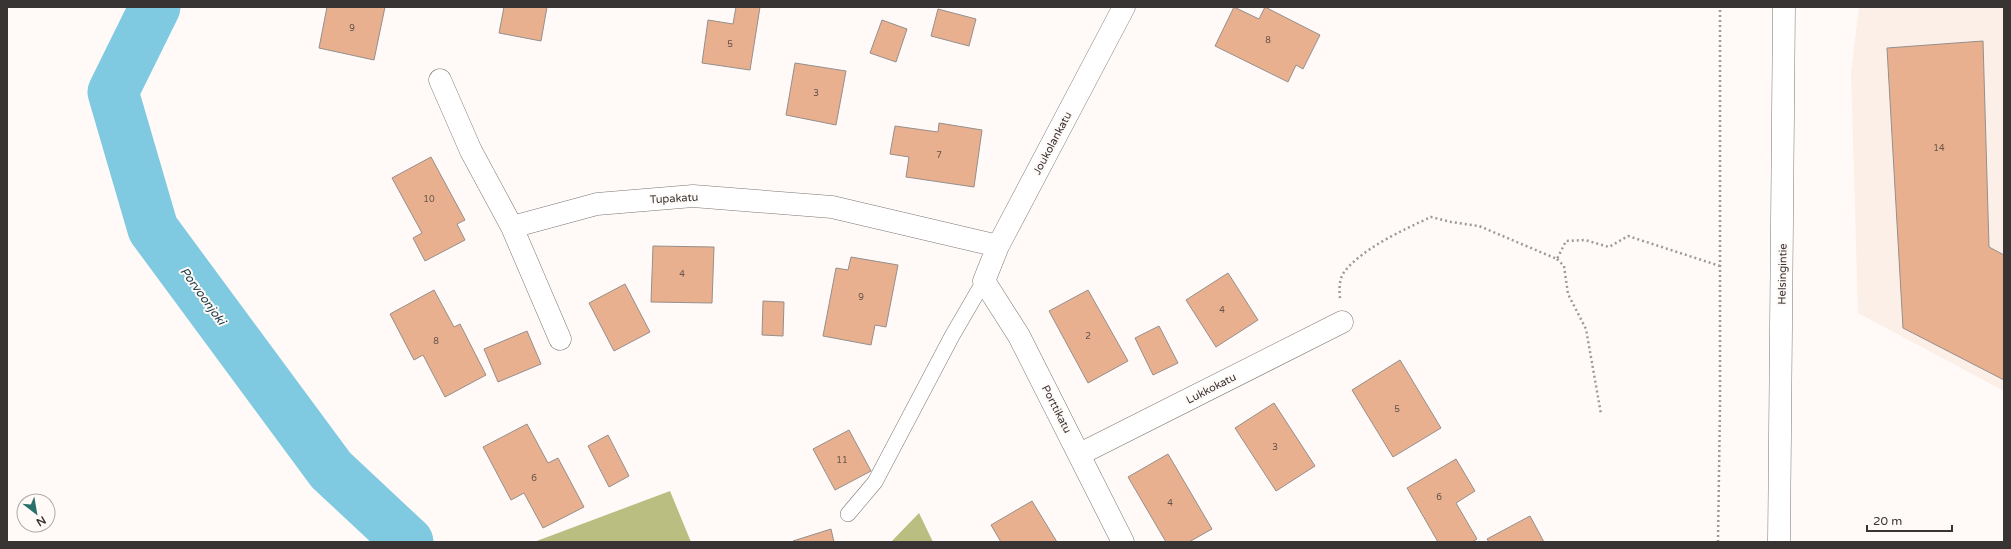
<svg xmlns="http://www.w3.org/2000/svg" width="2011" height="549" viewBox="0 0 2011 549" font-family="'Varela Round',sans-serif">
<rect width="100%" height="100%" fill="#fffaf7"/>
<path fill="#fcefe7" d="M1859 7H2004V391L1858 313 1851 73Z"/>
<path fill="#babe81" d="M670 491 691 542H534Z
M919 513 933 542H891Z"/>
<g fill="none" stroke-linecap="round" stroke-linejoin="round">
<path stroke="#7fcae0" stroke-width="51" d="M155 7 113 92 153 229 331 470 408 542"/>
</g>
<path fill="#e9b08f" stroke="#958f8c" d="M327 7H385L374 60 319 48Z
M504 7H547L541 41 499 33Z
M736 7H760L750 70 702 63 708 20 733 24Z
M1234 7 1259 19 1265 7 1320 35 1303 69 1296 65 1288 82 1215 46Z
M938 9 976 19 969 46 931 36Z
M882 20 907 29 896 62 870 53Z
M1983 41 1989 247 2004 255V380L1903 328 1887 48Z
M795 63 846 71 836 125 786 115Z
M939 123 982 130 974 187 906 177 909 157 890 154 895 126 938 132Z
M431 157 465 220 457 224 465 240 425 261 413 238 422 233 392 178Z
M653 246 714 247 712 303 651 302Z
M851 257 898 265 886 327 875 325 871 345 823 336 836 268 848 270Z
M1228 273 1258 320 1216 347 1186 300Z
M625 284 650 332 614 351 589 303Z
M434 290 454 327 460 324 486 375 445 397 423 355 414 360 390 314Z
M1088 290 1128 361 1088 383 1049 311Z
M763 301 784 302 783 336 762 335Z
M1159 326 1178 363 1153 375 1135 338Z
M527 331 541 364 498 382 484 349Z
M1400 360 1441 428 1393 457 1352 390Z
M1274 403 1315 466 1276 491 1235 428Z
M527 424 548 463 558 458 584 507 543 528 524 493 511 500 483 447Z
M849 430 871 471 835 490 813 449Z
M608 435 629 476 609 487 588 446Z
M1168 454 1212 529 1189 542H1166L1128 477Z
M1456 459 1475 491 1456 503 1477 539 1472 542H1438L1407 488Z
M1032 501 1057 542H1001L991 525Z
M1530 516 1544 542H1489L1487 539Z
M831 529 834 542H793V541Z"/>
<g fill="none" stroke-linecap="round" stroke-linejoin="round">
<defs>
<path id="service" d="M848 514 875 482 952 336 984 281"/>
<path id="minor" d="M440 80 471 151 512 227 597 204 693 196 832 207 998 246
M512 227 560 339
M1080 454 1342 322
M1123 542 1019 336 984 281 998 246 1124 7"/>
<path id="secondary" d="M1779 542 1784 7"/>
</defs>
<use href="#service" stroke="#7c7673" stroke-width="16"/>
<use href="#minor" stroke="#7c7673" stroke-width="23"/>
<use href="#secondary" stroke="#7c7673" stroke-width="23"/>
<path stroke="#9d9997" stroke-width="2.5" stroke-dasharray="2 3" stroke-linecap="butt" d="M1557 259 1564 266 1568 294 1586 329 1601 414
M1340 298C1339 289 1339 278 1345 271 1363 248 1405 229 1431 217L1451 222 1479 226 1557 259 1566 241 1585 240 1609 247 1628 236 1720 266
M1718 542 1720 405V7"/>
<use href="#service" stroke="#fff" stroke-width="15"/>
<use href="#minor" stroke="#fff" stroke-width="22"/>
<use href="#secondary" stroke="#fff" stroke-width="22"/>
</g>
<g text-anchor="middle" stroke-width="4" stroke-linejoin="round" paint-order="stroke">
<g font-size="9" fill="#64534a">
<text x="352" y="31">9</text>
<text x="1268" y="43">8</text>
<text x="730" y="47">5</text>
<text x="816" y="96">3</text>
<text x="1939" y="151">14</text>
<text x="939" y="158">7</text>
<text x="429" y="202">10</text>
<text x="682" y="277">4</text>
<text x="861" y="300">9</text>
<text x="1222" y="313">4</text>
<text x="1088" y="339">2</text>
<text x="436" y="344">8</text>
<text x="1397" y="412">5</text>
<text x="1275" y="450">3</text>
<text x="842" y="463">11</text>
<text x="534" y="481">6</text>
<text x="1439" y="500">6</text>
<text x="1170" y="506">4</text>
</g>
<g font-size="11" fill="#373433" stroke="#fffaf7">
<text transform="translate(1052 143) rotate(-62)" y="4">Joukolankatu</text>
<text transform="translate(674 198) rotate(-3)" y="4">Tupakatu</text>
<text transform="translate(1782 274) rotate(-89)" y="4">Helsingintie</text>
<text transform="translate(1211 388) rotate(-27)" y="4">Lukkokatu</text>
<text transform="translate(1057 409) rotate(63)" y="4">Porttikatu</text>
</g>
<g font-size="12" font-style="italic" fill="#1a3d47" stroke="#fffaf7">
<text transform="translate(203 296) rotate(54)" y="4">Porvoonjoki</text>
</g>
</g>
<rect width="2011" height="549" fill="none" stroke="#373433" stroke-width="16"/>
<g transform="translate(36 513) rotate(149)"><circle r="19" fill="#fffaf7" stroke="#afaba9"/>
<path d="M0-3L7 15L0 10L-7 15Z" fill="#28716b"/>
<text y="-6" font-size="11" font-weight="bold" text-anchor="middle" fill="#373433">N</text>
</g>
<path d="M1867 525v6h85v-6" fill="none" stroke="#373433" stroke-width="2"/>
<text x="1873" y="525" font-size="12" fill="#373433" stroke="#fffaf7" stroke-width="3" paint-order="stroke">20 m</text>
</svg>
